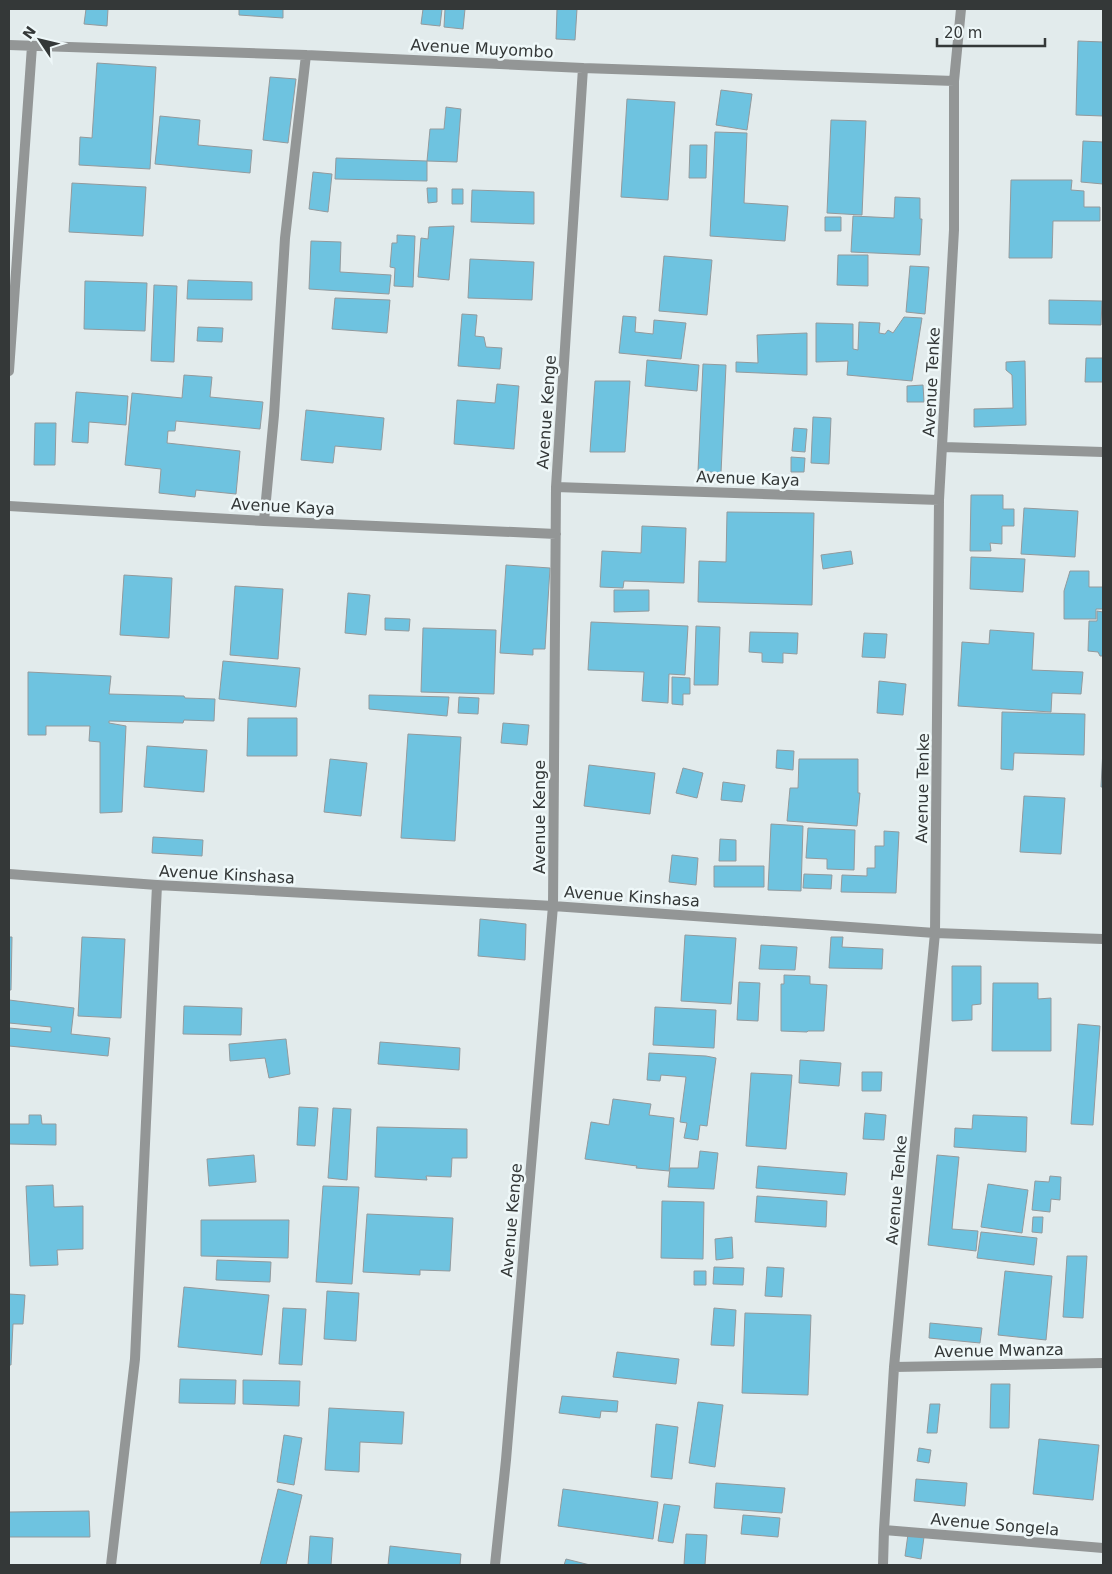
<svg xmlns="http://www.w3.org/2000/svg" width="1112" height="1574" viewBox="0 0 1112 1574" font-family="'DejaVu Sans',sans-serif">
<rect width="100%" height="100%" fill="#e2ebec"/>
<path fill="#6ec3e0" stroke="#939a9d" d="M86 9H108L107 26 84 24Z
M239 9H283V18L239 15Z
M423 9H442L440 26 421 24Z
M445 9H465L463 29 444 27Z
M557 9H577L575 40 556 39Z
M1078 41 1103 42V116L1076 115Z
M97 63 156 67 150 169 79 165 80 137 92 138Z
M270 77 296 79 288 143 263 140Z
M721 90 752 94 747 130 716 125Z
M627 99 675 102 668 200 621 197Z
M446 107 461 109 457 162 427 161 430 129H444Z
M160 116 200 120 198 145 252 150 250 173 155 164Z
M831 120 866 121 862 215 827 213Z
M715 132 747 133 744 203 788 206 785 241 710 236Z
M1083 141 1103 142V184L1081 182Z
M690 145H707L706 178H689Z
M336 158 427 161V181L335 179Z
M313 172 332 174 328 212 309 209Z
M1011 180H1072L1071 190 1084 191V207H1100V221H1053L1052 258H1009Z
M72 183 146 187 143 236 69 232Z
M427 188H437V202L428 203Z
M452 189H463V204H452Z
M472 190 534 192V224L471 222Z
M895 197 920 198V219H922L920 255 851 252 853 216 894 218Z
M825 217H841V231H825Z
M454 226 449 280 418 277 421 238 428 239 429 227Z
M397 235 415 236 413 287 394 286 395 268 390 267 392 243H397Z
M311 241 341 242 340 272 391 275 389 294 309 289Z
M838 255H868V286L837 285Z
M664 256 712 260 707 315 659 311Z
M470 259 534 262 532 300 468 298Z
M910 266 929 267 925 314 906 312Z
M188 280 252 282V300L187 299Z
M85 281 147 283 145 331 84 329Z
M154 285 177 286 174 362 151 361Z
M335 298 390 300 387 333 332 329Z
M1049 300 1102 301 1101 325 1049 324Z
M462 314 477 315 475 336 484 337 486 347 502 348 500 369 458 366Z
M623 316 636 317 635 332 653 334 654 320 686 323 681 359 619 353Z
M904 317 922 318 912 381 847 375 848 361 816 362V323L853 324V349L858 350 859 322 880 323 879 333 885 334 888 330 893 333Z
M198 327 223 328 222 342 197 341Z
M807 333V375L736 372V362L758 363 757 335Z
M1086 358H1103V382H1085Z
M647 360 699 365 697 391 645 386Z
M1025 361 1026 425 974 427V409L1013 408 1012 375 1006 370V362Z
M703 364 726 365 721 473 698 471Z
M184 375 212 377 210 397 263 402 260 429 176 421 175 431H168L167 443 240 451 236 494 196 490 195 497 159 493 161 469 125 465 132 393 182 398Z
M595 381H630L625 452H590Z
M497 384 519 386 514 449 454 444 457 400 495 403Z
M923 385 924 402H907V386Z
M76 392 128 396 126 425 89 422 88 443 72 442Z
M306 410 384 418 381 450 335 446 333 463 301 460Z
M813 417 831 418 829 464 811 463Z
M35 423H56L55 465H34Z
M794 428 807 429 805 452 792 451Z
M791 457 805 458 804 472H791Z
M971 495H1003V509H1014V526H1002V544L990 543 991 551H970Z
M1024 508 1078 511 1075 557 1021 554Z
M727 512 814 513 812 605 698 602 699 561 726 562Z
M642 526 686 528 684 583 624 581 623 588 600 587 602 551 641 553Z
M851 551 853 564 823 569 821 555Z
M971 557 1025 559 1023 592 970 589Z
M506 565 550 568 545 649H533V655L500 653Z
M1070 571H1089V587H1103V609H1096V619H1064V591Z
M124 575 172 578 169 638 120 635Z
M235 586 283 589 278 659 230 655Z
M614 590H649V611L614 612Z
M348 593 370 595 366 635 345 633Z
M1097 611 1103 612V656H1100L1098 652 1088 651 1089 621H1097Z
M385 618 410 619 409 631 385 630Z
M591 622 688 626 685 675 669 674 668 703 642 701 644 672 588 670Z
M696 626 720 627 718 685H694Z
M423 628 496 630 494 694 421 692Z
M990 630 1034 633 1032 670 1083 672 1081 694 1052 693 1051 712 958 706 962 642 989 644Z
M750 632 798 633 797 654 783 653V663L762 662V653L749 652Z
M864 633 887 634 885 658 862 657Z
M223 661 300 668 296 707 219 699Z
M28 672 111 676 109 694 184 696 185 698 215 699 214 721 184 720 183 723 109 721V723L126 726 122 812 100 813V742L89 741 90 726H46V735H28Z
M672 677 690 678V694H683V705L672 704Z
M879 681 906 684 903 715 877 713Z
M369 695 449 697 447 716 369 709Z
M459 697 479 698 478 714 458 713Z
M1002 712 1085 714 1084 755 1014 753 1013 770 1001 769Z
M248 718H297V756H247Z
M503 723 529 725 527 745 501 743Z
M408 734 461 737 455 841 401 838Z
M147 746 207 750 204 792 144 787Z
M1103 749V787H1101Z
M777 750 794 751 793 770 776 768Z
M330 759 367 763 361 816 324 812Z
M799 759H858V793H860L857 826 787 821 790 788H798Z
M589 765 655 773 650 814 584 806Z
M683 768 703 773 697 798 676 793Z
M723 782 745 785 742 802 721 800Z
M1024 796 1065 798 1061 854 1020 852Z
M771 824 803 826 801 891 768 890Z
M808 828 855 830 854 870 827 869V859L806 858Z
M884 831 899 832 896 893 841 892 842 875 867 876V868H875V846H884Z
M153 837 203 840 202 856 152 853Z
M720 839 736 840V861H719Z
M672 855 698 858 696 885 669 882Z
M714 866H764V887H714Z
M804 874 832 875 831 889 803 888Z
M480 919 526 924 525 960 478 956Z
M685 935 736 938 731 1004 681 1001Z
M9 937H12L11 990H9Z
M82 937 125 939 121 1018 78 1016Z
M831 937H843L842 947 883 949 882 969 829 968Z
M761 945 797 947 795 970 759 969Z
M952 966H981V1004L972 1005V1020L952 1021Z
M784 975 810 976V984L827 985 824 1031H808L807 1032 781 1031V984H784Z
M739 982 760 983 758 1021 737 1020Z
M993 983H1038V999L1051 998V1051H992Z
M9 1000 74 1008 71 1034 110 1038 108 1056 9 1046V1028L51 1032V1027L9 1023Z
M184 1006 242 1008 241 1035 183 1034Z
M655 1007 716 1010 714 1048 653 1045Z
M1078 1024 1100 1026 1093 1125 1071 1124Z
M286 1039 290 1074 269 1078 265 1058 230 1061 229 1044Z
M380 1042 460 1048 459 1070 378 1064Z
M649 1053 706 1056 716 1058 707 1126 700 1125 698 1140 684 1138 687 1123 680 1122 686 1077 661 1075 660 1081 647 1080Z
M800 1060 841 1063 839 1086 799 1083Z
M862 1072H882L881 1091H862Z
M751 1073 792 1075 786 1149 746 1146Z
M613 1099 651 1104 649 1115 674 1118 669 1171 636 1168 637 1166 585 1159 591 1122 609 1125Z
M299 1107 318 1108 315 1146 297 1145Z
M333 1108 351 1109 347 1180 328 1178Z
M865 1113 886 1115 884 1140 863 1139Z
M29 1115H41L42 1124H56V1145L9 1144V1124H29Z
M973 1115 1027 1117 1026 1152 954 1147 955 1128 972 1129Z
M377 1127 467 1129V1158H452L451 1177 426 1176 427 1180 375 1177Z
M700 1151 718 1153 714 1189 668 1187 670 1168H698Z
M254 1155 256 1182 209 1186 207 1159Z
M937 1155 959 1157 952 1229 978 1231 976 1251 928 1245Z
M758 1166 847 1173 845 1195 756 1188Z
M1050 1176 1061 1177 1060 1200 1051 1199 1050 1212 1032 1210 1035 1181 1049 1182Z
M988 1184 1028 1190 1022 1233 981 1227Z
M53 1185 54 1207 83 1206V1249L57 1250 58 1265 30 1266 26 1186Z
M323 1186 359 1187 352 1284 316 1282Z
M757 1196 827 1201 826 1227 755 1222Z
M662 1201 704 1202 703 1259 661 1258Z
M367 1214 453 1218 450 1271 420 1270V1275L363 1272Z
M1033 1217H1043L1042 1233 1032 1232Z
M201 1220H289L288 1258 201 1256Z
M981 1232 1037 1238 1034 1265 977 1258Z
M732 1237 733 1258 716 1260 715 1239Z
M1067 1256H1087L1083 1318 1063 1317Z
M217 1260 271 1262 270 1282 216 1280Z
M714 1267 744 1268 743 1285 713 1284Z
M767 1267 784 1268 782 1297 765 1296Z
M694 1271H706V1285H694Z
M1005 1271 1052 1276 1046 1340 998 1335Z
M184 1287 269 1295 262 1355 178 1347Z
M327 1291 359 1293 356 1341 324 1339Z
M9 1294 25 1295 23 1324H13L11 1365H9Z
M283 1308 306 1309 302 1365 279 1364Z
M714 1308 736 1310 734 1346 711 1345Z
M745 1313 811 1315 808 1395 742 1393Z
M930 1323 982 1328 980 1343 929 1338Z
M617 1352 679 1359 676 1384 613 1377Z
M180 1379 236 1380 235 1404 179 1403Z
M243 1380 300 1381 299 1406 243 1404Z
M991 1384H1010L1009 1428H990Z
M562 1396 618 1401 617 1412 601 1411 600 1418 559 1413Z
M698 1402 723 1405 715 1467 689 1463Z
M930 1404H940L937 1433H927Z
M329 1408 404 1412 402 1444 360 1442 359 1472 325 1470Z
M656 1424 678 1427 672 1479 651 1477Z
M284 1435 302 1438 294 1485 277 1482Z
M1039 1439 1099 1445 1093 1500 1033 1494Z
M919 1448 931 1450 929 1463 917 1461Z
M916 1479 967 1483 965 1506 914 1501Z
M716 1483 785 1488 782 1513 714 1508Z
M278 1489 302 1495 286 1565H260Z
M563 1489 658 1502 653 1539 558 1526Z
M664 1504 680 1506 673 1543 658 1541Z
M89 1511 90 1537H9V1512Z
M743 1515 780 1518 778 1537 741 1534Z
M686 1534 707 1535 705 1565H684Z
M908 1534 924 1537 921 1559 905 1556Z
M310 1536 333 1538 331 1565H308Z
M390 1546 461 1554 460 1565H388Z
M566 1559 590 1565H564Z"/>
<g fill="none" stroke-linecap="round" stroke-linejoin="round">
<path stroke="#939696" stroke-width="10" d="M9 45 306 55 583 68 954 81
M9 371 32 46
M943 447 1103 452
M556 487 939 500
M9 506 264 521 556 534
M264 521 274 415 285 238 306 55
M9 874 157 885 553 906 935 933 1103 939
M894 1367 1103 1363
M884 1530 1103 1548
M111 1565 135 1359 157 885
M495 1565 506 1460 553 906 556 487 583 68
M883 1565 884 1530 894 1367 935 933 939 500 954 230V81L961 9"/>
</g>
<g text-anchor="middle" stroke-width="5" stroke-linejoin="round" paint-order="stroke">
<g font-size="16" fill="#343838" stroke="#eff8f9">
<text transform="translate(482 48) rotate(3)" y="6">Avenue Muyombo</text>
<text transform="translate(931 382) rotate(-87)" y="6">Avenue Tenke</text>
<text transform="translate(546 412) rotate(-86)" y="6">Avenue Kenge</text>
<text transform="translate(748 478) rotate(2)" y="6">Avenue Kaya</text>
<text transform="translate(283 506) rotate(3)" y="6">Avenue Kaya</text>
<text transform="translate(922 788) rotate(-89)" y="6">Avenue Tenke</text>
<text transform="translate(539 817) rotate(-90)" y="6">Avenue Kenge</text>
<text transform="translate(227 874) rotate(3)" y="6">Avenue Kinshasa</text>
<text transform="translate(632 896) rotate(4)" y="6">Avenue Kinshasa</text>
<text transform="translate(896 1190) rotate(-85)" y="6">Avenue Tenke</text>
<text transform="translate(511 1220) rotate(-85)" y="6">Avenue Kenge</text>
<text transform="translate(999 1350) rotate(-1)" y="6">Avenue Mwanza</text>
<text transform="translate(995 1524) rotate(5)" y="6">Avenue Songela</text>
</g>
</g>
<rect width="1112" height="1574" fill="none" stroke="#343838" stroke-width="20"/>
<g transform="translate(40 40) rotate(305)" stroke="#eff8f9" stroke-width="4" paint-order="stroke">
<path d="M0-4L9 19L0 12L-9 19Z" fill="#343838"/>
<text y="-8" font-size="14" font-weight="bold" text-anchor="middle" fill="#343838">N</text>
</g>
<path d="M937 38v8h108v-8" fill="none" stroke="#343838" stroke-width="2.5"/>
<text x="944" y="38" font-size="15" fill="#343838" stroke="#eff8f9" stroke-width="4" paint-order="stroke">20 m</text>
</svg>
